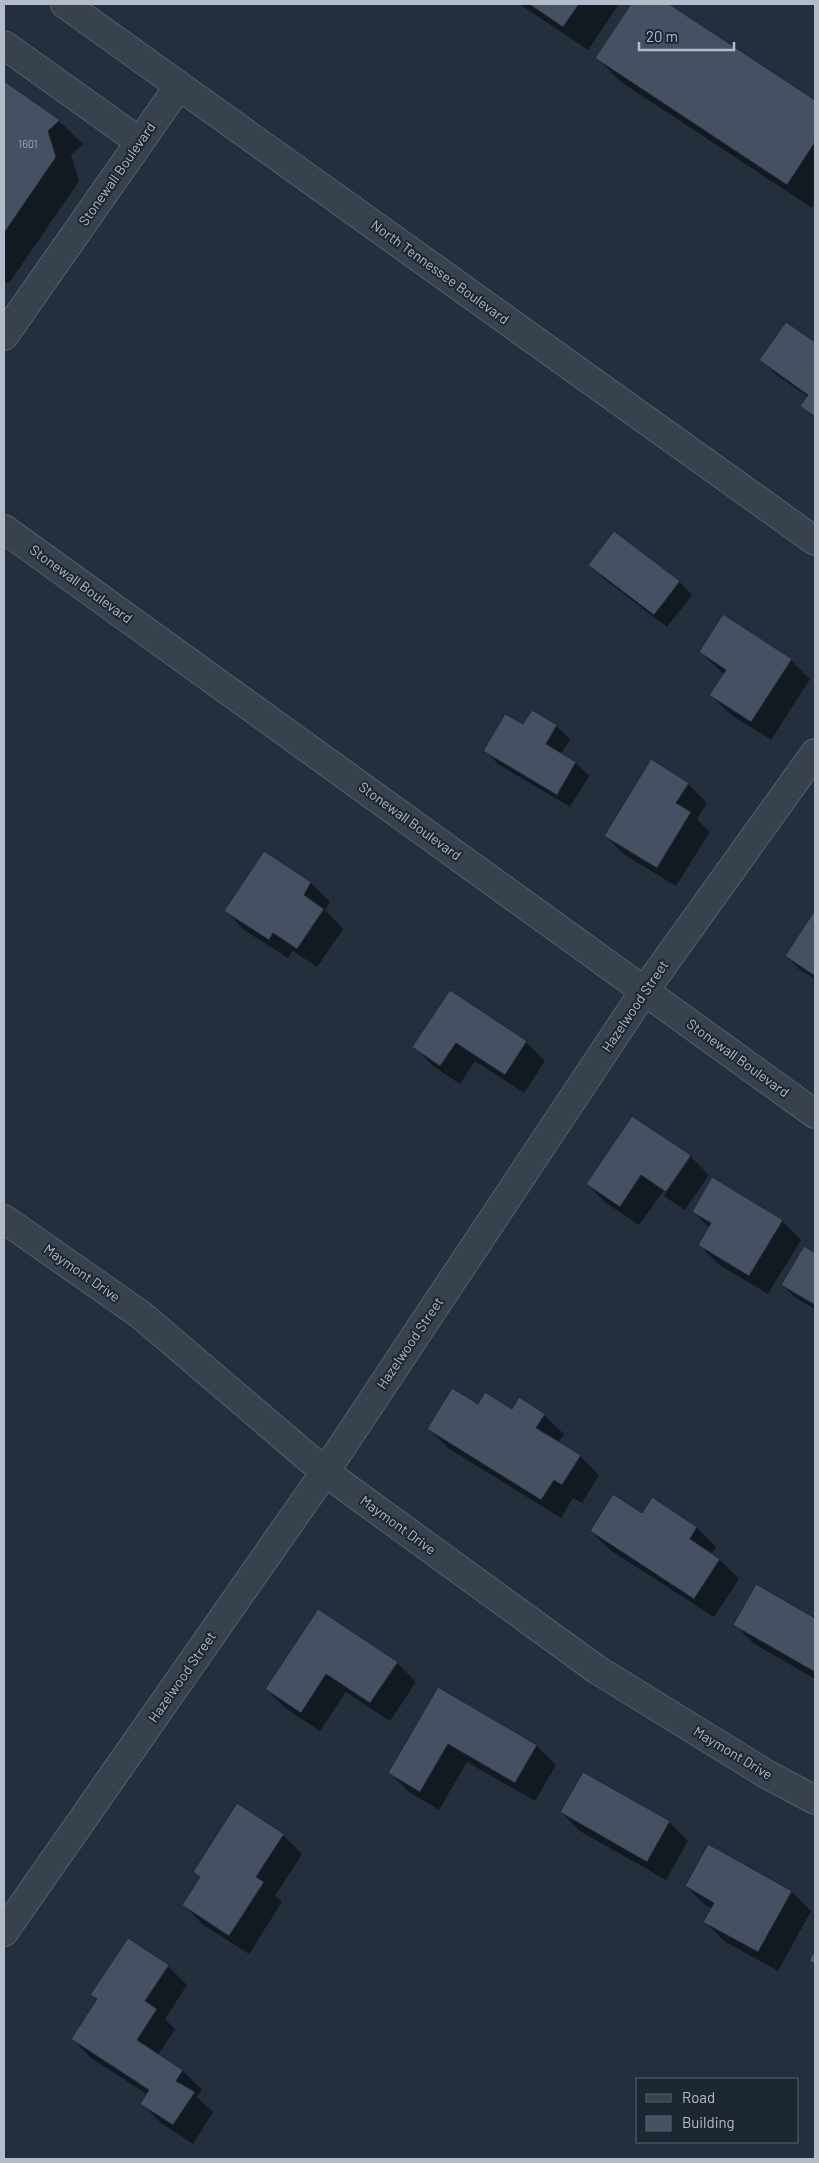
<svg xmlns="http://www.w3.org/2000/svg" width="819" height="2163" viewBox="0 0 819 2163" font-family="Barlow,sans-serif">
<rect width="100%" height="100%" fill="#242f3e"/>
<path fill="#0007" d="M519 4H619L588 50Z
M632 4H667L815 101V202L812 208 621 82 597 58Z
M4 82 59 121 83 144 71 155 79 181 10 282 4 283Z
M786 323 815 344V419L802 406 808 397 774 373 761 360Z
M590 565 679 581 692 595 667 627 603 578Z
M700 652 791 660 810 679 771 740 730 714 711 695 724 674Z
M532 711 556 726 570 739 561 754 576 763 589 776 570 807 498 764 485 750 523 726Z
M688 784 707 803 697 819 710 832 676 886 625 855 605 836Z
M264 852 311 883 330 902 325 910 343 929 317 967 293 951 288 958 244 930 225 910Z
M815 913V979L799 969 786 956Z
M450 992 526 1042 545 1061 524 1093 475 1061 460 1084 433 1066 414 1047Z
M690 1156 709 1175 685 1210 664 1196 690 1158H687L639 1225 606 1203 587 1184Z
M693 1212 782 1221 801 1240 768 1294 718 1264 699 1245 710 1228Z
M804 1248 815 1255V1309L796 1298 782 1285Z
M478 1406 544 1415 564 1434 558 1443 580 1456 599 1475 582 1503 573 1498 561 1518 448 1448 429 1429Z
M653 1499 697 1528 716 1547 711 1554 720 1560 739 1579 714 1617 610 1550 591 1531 643 1515Z
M756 1585 815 1619V1679L753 1643 734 1624Z
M318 1611 397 1663 416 1682 390 1721 346 1692 320 1731 285 1708 266 1689Z
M439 1689 537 1746 556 1765 535 1801 467 1762 439 1810 409 1792 390 1773Z
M561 1812 669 1822 688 1841 666 1880 580 1831Z
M283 1835 302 1854 275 1896 282 1902 249 1954 202 1924 183 1904 201 1878 194 1872Z
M709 1846 792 1892 811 1911 778 1971 724 1941 705 1922 712 1909 705 1905 686 1886Z
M168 1966 187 1985 165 2019 175 2029 158 2055 183 2071 202 2090 197 2097 213 2112 193 2144 161 2123 142 2104 147 2094 91 2058 72 2039 97 2001 91 1995Z"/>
<path fill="#455162" stroke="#1f2835" d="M529 4H579L563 27Z
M631 4H669L815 100V142L787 185 595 58Z
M4 81 60 120 48 131 56 157 4 233Z
M786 322 815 342V417L800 406 808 395 759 360Z
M614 531 680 581 654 615 588 565Z
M723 614 792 659 751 722 709 695 726 670 699 652Z
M532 710 557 725 546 744 576 762 557 795 483 751 505 714 523 724Z
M651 759 689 783 676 803 691 812 657 868 604 836Z
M264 851 311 882 304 895 324 909 297 949 273 933 269 940 224 911Z
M815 910V976L785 956Z
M450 990 527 1041 505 1075 456 1043 440 1066 412 1047Z
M632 1116 691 1155 666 1192 641 1175 620 1207 586 1184Z
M712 1177 783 1220 749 1276 698 1245 711 1223 692 1212Z
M804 1246 815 1253V1305L781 1285Z
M452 1388 478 1404 485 1392 512 1409 519 1397 545 1414 536 1428 581 1455 562 1485 554 1480 541 1500 427 1429Z
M613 1494 642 1513 652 1497 697 1527 690 1539 720 1559 694 1599 590 1531Z
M756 1584 815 1618V1672L733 1625Z
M318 1609 398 1662 370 1703 326 1674 301 1713 265 1689Z
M438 1687 537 1745 515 1783 448 1744 420 1792 388 1773Z
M583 1772 670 1821 647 1862 560 1812Z
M237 1803 284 1834 256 1877 264 1882 229 1936 182 1905 200 1877 193 1872Z
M708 1844 792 1891 758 1952 703 1922 714 1903 685 1886Z
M128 1938 169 1965 145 2001 157 2009 137 2040 183 2070 176 2081 195 2092 173 2125 140 2104 149 2090 71 2039 97 1999 90 1995Z
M815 1950V1964L809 1961Z"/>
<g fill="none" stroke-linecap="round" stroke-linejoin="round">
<defs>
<path id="minor" d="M65 4 815 541
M4 45 140 142
M4 336 179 86
M4 529 815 1114
M4 1219 141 1315 325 1472 596 1669 768 1775 815 1800
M4 1932 325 1472 645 990 815 753"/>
</defs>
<use href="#minor" stroke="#565f6c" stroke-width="30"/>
<use href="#minor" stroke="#38414e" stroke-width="28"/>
</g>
<g text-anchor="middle" stroke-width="4" stroke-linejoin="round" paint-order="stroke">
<g font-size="11" fill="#98a1af">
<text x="28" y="148">1601</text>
</g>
<g font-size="14" fill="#b4bcc9" stroke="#1d2633">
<text transform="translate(117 174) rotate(-55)" y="5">Stonewall Boulevard</text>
<text transform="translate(440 272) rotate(36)" y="5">North Tennessee Boulevard</text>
<text transform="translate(81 584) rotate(36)" y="5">Stonewall Boulevard</text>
<text transform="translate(410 821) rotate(36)" y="5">Stonewall Boulevard</text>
<text transform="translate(635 1006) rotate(-56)" y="5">Hazelwood Street</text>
<text transform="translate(738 1058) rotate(36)" y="5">Stonewall Boulevard</text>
<text transform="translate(82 1273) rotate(35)" y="5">Maymont Drive</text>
<text transform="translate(410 1343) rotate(-56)" y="5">Hazelwood Street</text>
<text transform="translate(398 1525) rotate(36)" y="5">Maymont Drive</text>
<text transform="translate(182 1677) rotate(-55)" y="5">Hazelwood Street</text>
<text transform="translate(733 1753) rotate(31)" y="5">Maymont Drive</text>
</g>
</g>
<rect width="819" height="2163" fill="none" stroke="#b4bcc9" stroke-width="10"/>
<rect x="636" y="2078" width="162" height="65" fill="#1d2633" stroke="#59626f"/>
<rect x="646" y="2094" width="25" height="8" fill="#38414e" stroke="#59626f"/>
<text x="682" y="2103" font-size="15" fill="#b4bcc9">Road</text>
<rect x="646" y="2116" width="25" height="15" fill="#455162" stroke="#59626f"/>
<text x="682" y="2128" font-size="15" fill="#b4bcc9">Building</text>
<path d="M639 42v8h95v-8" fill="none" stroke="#b4bcc9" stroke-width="2.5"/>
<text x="646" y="42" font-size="15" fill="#b4bcc9" stroke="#1d2633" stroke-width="4" paint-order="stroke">20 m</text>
</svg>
